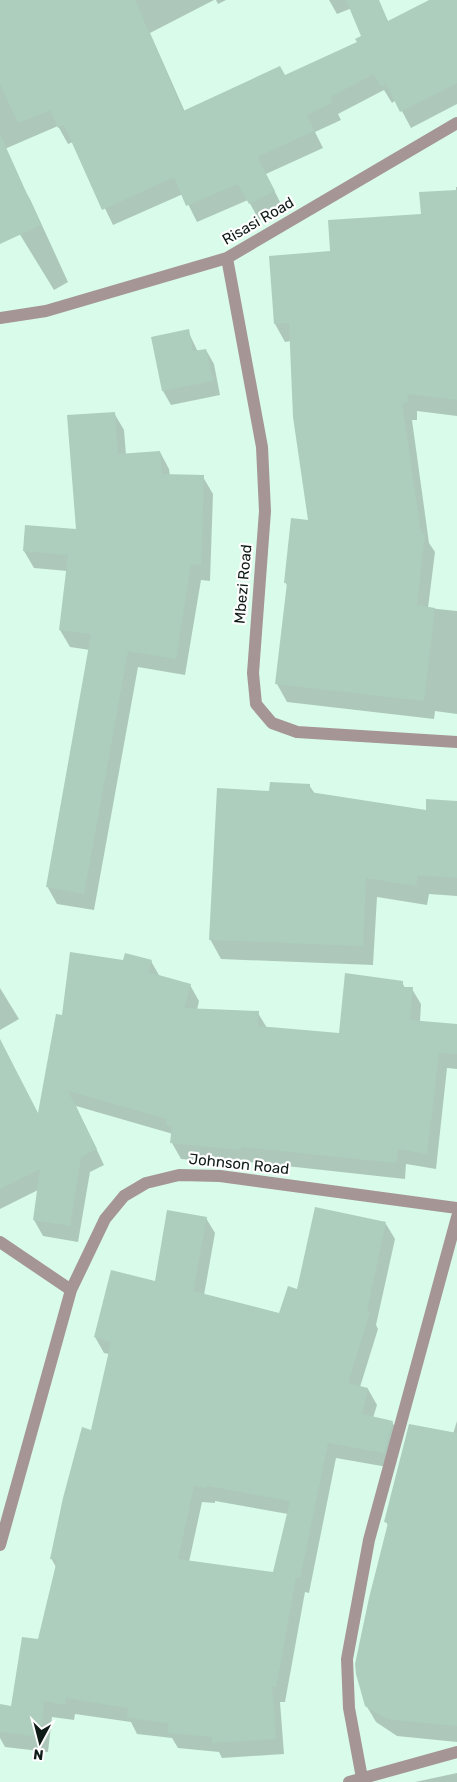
<svg xmlns="http://www.w3.org/2000/svg" width="457" height="1782" viewBox="0 0 457 1782" font-family="Rubik,sans-serif">
<rect width="100%" height="100%" fill="#d9fbe9"/>
<path fill="#0003" fill-rule="evenodd" d="M0 0H214L150 33 185 112 285 76 358 42 431 0H457V104L411 128 396 100 392 103 384 90 338 114 341 120 315 132 323 148 266 174 283 208 259 220 248 200 197 222 183 194 113 225 73 142 68 144 58 126 0 151 30 199 68 282 54 290 0 202Z
M216 0H226L218 4Z
M329 0H372L337 14Z
M456 187H457V416L417 411V420H412L429 543 435 552 428 608 457 611V714L435 711 434 719 287 702 277 684 288 587 285 582 310 521 291 341 285 342 275 324 332 252 422 215 456 191Z
M188 331 198 352 206 350 214 364 220 395 171 405 163 391 152 338Z
M114 413 124 430 126 455 160 452 169 469 170 476 203 477 213 494 210 581 201 580 185 675 138 667 94 910 57 904 47 886 90 650 70 647 60 630 67 571 34 568 24 551 77 531Z
M309 785 315 794 427 812 457 803V896L429 894 427 905 377 897 373 965 221 959 210 939 271 792Z
M124 961H151L160 977 190 985 199 1001 197 1010 258 1013 267 1028 341 1034 402 982 405 988 412 989 421 1004 420 1022 457 1025V1069L447 1068 436 1169 406 1164 405 1179 250 1162V1165L181 1159 172 1143 173 1134 76 1106 104 1165 90 1172 78 1242 43 1236 34 1220 38 1190 0 1209V1072L38 1115 63 1016Z
M0 988 19 1019 0 1030Z
M206 1218 215 1233 204 1295 280 1315 298 1291 386 1224 395 1239 376 1325 378 1329 360 1387 368 1389 377 1405 373 1418 392 1422 401 1437 393 1468 336 1458 309 1593 305 1592 285 1702H280L284 1754 222 1758 219 1752 178 1748 172 1738 137 1734 131 1722 75 1714 74 1720 52 1717 48 1752 5 1747 0 1738V1706L12 1707 39 1641 56 1567 51 1558 92 1431 109 1354 104 1353 95 1337 156 1283ZM215 1501 288 1514 274 1573 189 1562 202 1502 215 1503Z
M457 1421V1742L397 1736 376 1722 366 1705 389 1527 386 1522 453 1434Z
M457 1773V1782H415Z"/>
<path fill="#adcebd" fill-rule="evenodd" d="M0 0H135L183 111 280 66 285 75 357 42 355 39 361 36 346 0H379L388 21 429 0H457V83L400 112 386 84 381 87 374 74 330 97 332 103 307 115 314 131 257 157 275 191 249 204 238 184 186 206 174 177 102 210 64 125 58 128 50 110 18 123 0 84Z
M0 134 41 225 0 244Z
M457 190V400L407 394 408 402 402 403 421 533H425L417 605 435 608 424 701 275 684 287 583H284L291 518 308 520 293 417 289 323 274 324 269 256 330 251 328 220 421 214 419 192Z
M189 329 193 351 206 349 213 381 162 391 151 337Z
M115 412 118 454 160 451 162 474 204 475 201 565 191 564 176 659 128 651 84 894 46 887 91 634 59 630 68 555 23 551 25 525 76 529 67 415Z
M270 782 310 784V792L426 810V799L457 801V878L418 875 416 886 366 878 363 946 209 940 217 788 269 791Z
M70 952 123 960 125 953 152 960 148 972 191 984 184 1008 259 1011 258 1026 339 1033 345 973 403 981V987H413L410 1020 457 1024V1054L439 1053 427 1154 398 1149 396 1163 241 1147V1150L170 1143 172 1126 166 1125 167 1119 68 1091 97 1149 81 1157 70 1226 33 1220 40 1169 0 1189V1039L38 1113 56 1014 62 1015Z
M315 1207 386 1222 367 1311 370 1312 348 1383 368 1388 362 1414 393 1421 384 1453 328 1443 300 1578 296 1577 276 1687H272L276 1739 212 1743V1737L168 1733 169 1723 127 1718 128 1708 66 1698 65 1705 44 1701 40 1737 0 1732V1704L11 1706 22 1637 38 1639 57 1560 50 1559 63 1498 82 1427 91 1430 111 1342 94 1337 111 1270 155 1281 167 1210 207 1217 193 1291 279 1313 288 1286 297 1289ZM194 1486 206 1488 207 1486 290 1501 273 1572 178 1559Z
M409 1424 457 1433V1726L387 1719 365 1706 356 1674 355 1664 369 1598 388 1523 384 1522Z"/>
<g fill="none" stroke-linecap="round" stroke-linejoin="round">
<path stroke="#a59594" stroke-width="12" d="M227 258 262 447 265 511 253 673 256 704 272 723 297 732 457 742
M0 318 46 311 227 258 457 123
M0 1242 71 1290
M0 1545 71 1290 105 1219 124 1196 146 1183 179 1175 220 1176 457 1208
M362 1778 349 1708 347 1659 369 1540 457 1217
M349 1782 457 1752"/>
</g>
<g text-anchor="middle" stroke-width="4.5" stroke-linejoin="round" paint-order="stroke">
<g font-size="15" fill="#0f1b16" stroke="#fefefe">
<text transform="translate(258 221) rotate(-30)" y="5">Risasi Road</text>
<text transform="translate(243 584) rotate(-85)" y="5">Mbezi Road</text>
<text transform="translate(239 1164) rotate(6)" y="5">Johnson Road</text>
</g>
</g>
<g transform="translate(40 1742) rotate(187)" stroke="#fefefe" stroke-width="4" paint-order="stroke">
<path d="M0-4L9 19L0 12L-9 19Z" fill="#0f1b16"/>
<text y="-8" font-size="14" font-weight="bold" text-anchor="middle" fill="#0f1b16">N</text>
</g>
</svg>
